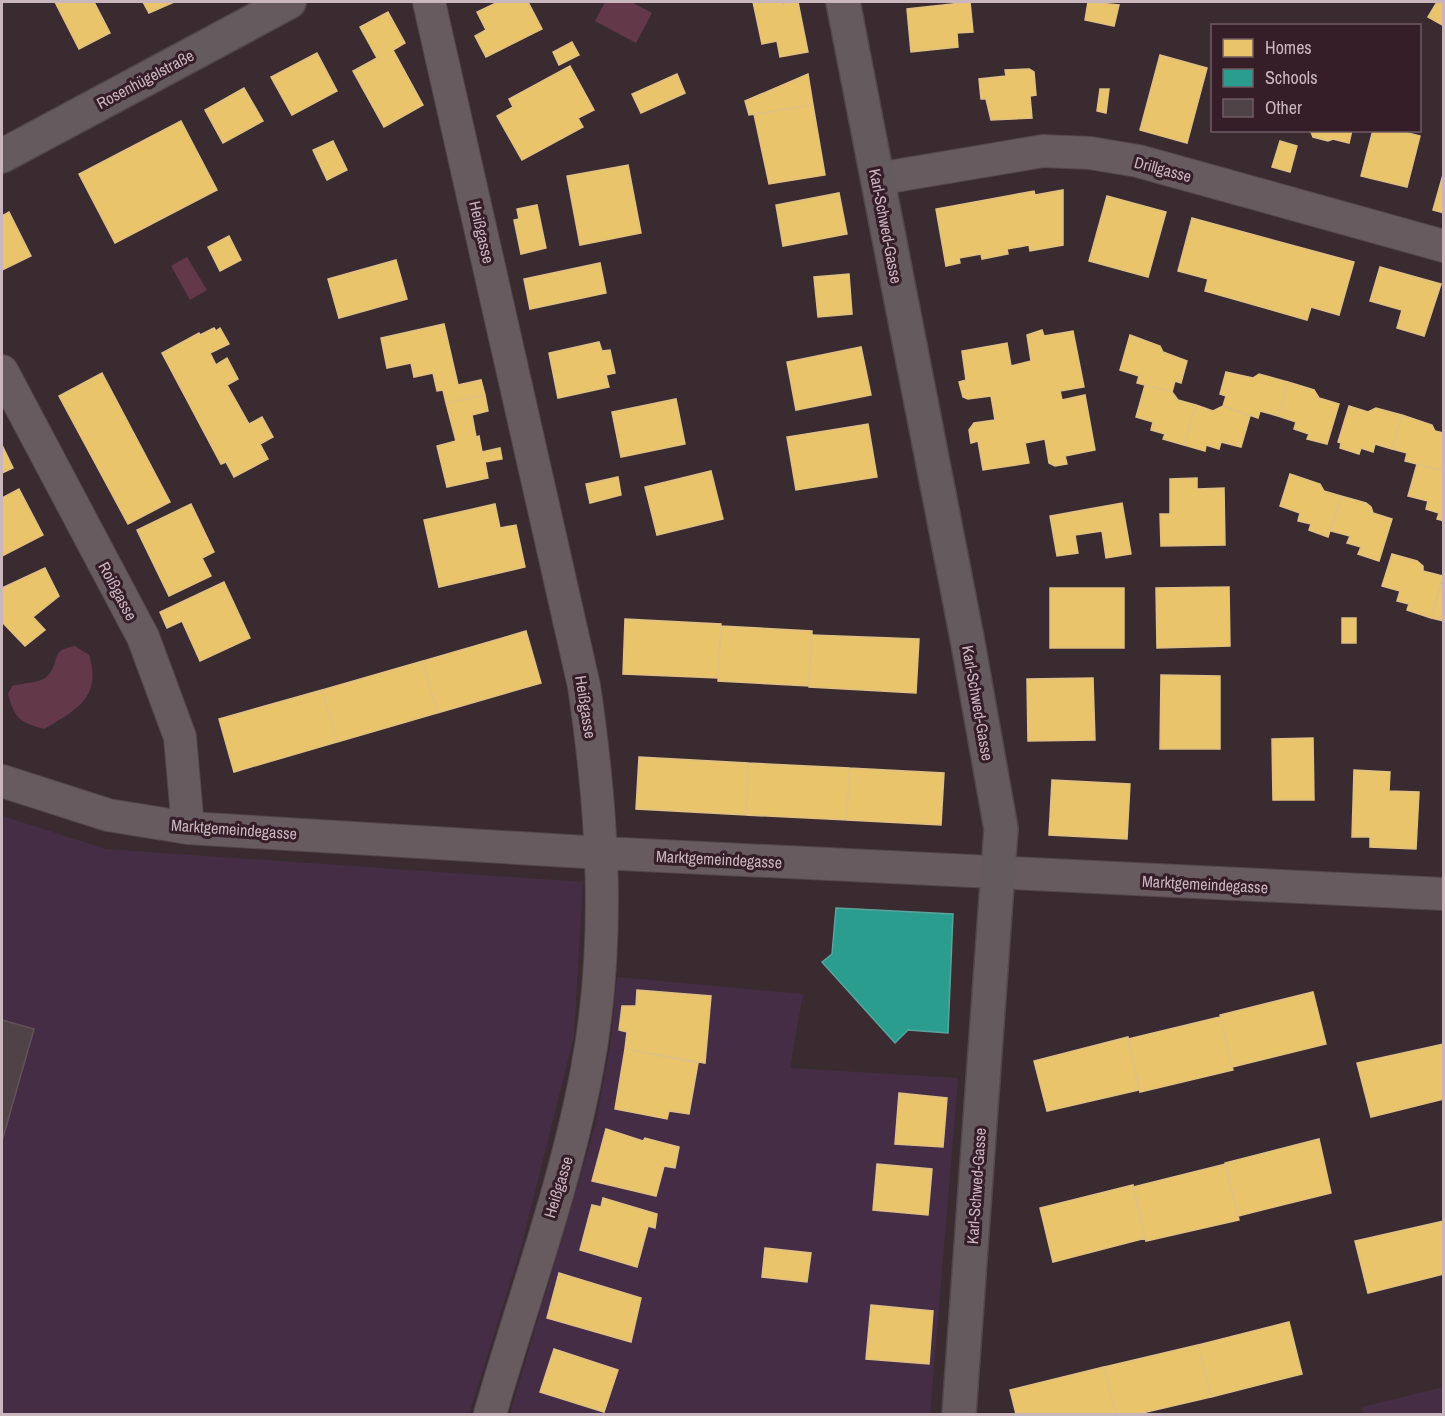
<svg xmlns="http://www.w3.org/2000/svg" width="1445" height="1416" viewBox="0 0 1445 1416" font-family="'Archivo Narrow',sans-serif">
<rect width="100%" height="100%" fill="#3a2b31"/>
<path fill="#452e45" d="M2 816 106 849 583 882 574 1036 521 1248 469 1414H2Z
M617 977 803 994 790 1068 958 1078 930 1414H510L595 1126 610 1048Z
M1443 1387V1414H1363L1362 1407Z"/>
<path fill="#633849" d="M605 2H631L652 13 636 43 595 21Z
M187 257 207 290 190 300 171 266Z
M75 646 89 655C102 697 77 710 44 729 19 722 15 719 8 694L12 686C21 683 38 683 45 678 62 665 47 650 75 646Z"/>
<path fill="#e9c46a" stroke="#e0c083" stroke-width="1.5" d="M55 2H94L110 33 79 49Z
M143 2H174L149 13Z
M498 2H528L542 29 486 57 475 36 486 30 477 12Z
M753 2H781L782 4 798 2 808 52 780 57 777 41 762 44Z
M970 2 973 32 957 33 958 47 911 52 907 9Z
M1088 2 1119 5 1114 26 1085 20Z
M1437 2H1444V26L1428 17Z
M388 12 405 43 393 50 423 105 384 127 353 71 377 58 360 27Z
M572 42 579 55 559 65 553 52Z
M317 53 337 91 292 115 271 77Z
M1160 55 1207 68 1187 143 1140 130Z
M570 66 594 110 578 118 583 127 522 160 497 116 513 107 509 99Z
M1029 69 1034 72 1036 95 1030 96 1032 118 991 120 986 99H981L979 79 1006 76 1005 70Z
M677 74 685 93 641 113 632 94Z
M808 74 813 105 749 115 745 101Z
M244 88 263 121 223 143 205 110Z
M1100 89H1109L1106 113 1097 111Z
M813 105 825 175 769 184 754 114Z
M181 121 217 190 115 243 79 174Z
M1305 130H1352L1349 143 1333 139 1328 141 1313 137 1311 132Z
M1373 130H1396L1420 136 1407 187 1361 176Z
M333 141 347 170 327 180 313 150Z
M1280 141 1297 146 1290 172 1272 167Z
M628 165 641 233 580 245 567 176Z
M1444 171V213L1433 210Z
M1063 190V245L1030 251 1029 245 1007 249 1008 254 982 259 981 254 959 258 960 263 946 266 936 209 1034 191 1035 195Z
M839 193 847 234 783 246 776 205Z
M1107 196 1166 212 1148 277 1089 261Z
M537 205 546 248 521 254 514 220 519 219 517 209Z
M9 212 31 256 2 270V216Z
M1192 218 1354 262 1339 315 1311 307 1307 320 1205 291 1208 279 1178 271Z
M229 236 241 260 220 271 208 247Z
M396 260 407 299 339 318 328 279Z
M600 263 606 293 530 309 524 279Z
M1380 267 1441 284 1424 336 1397 328 1402 310 1370 301Z
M849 274 852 314 818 317 814 277Z
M444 324 458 385 481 380 485 395 446 403 443 390 437 391 433 373 414 377 411 363 387 368 381 338Z
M214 328 216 331 220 328 229 344 210 353 216 365 227 358 238 379 227 385 249 424 262 417 273 437 260 444 268 459 234 477 226 462 221 464 162 353 199 333 200 335Z
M1042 330 1044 336 1073 331 1084 387 1060 391 1062 400 1085 395 1095 450 1065 456 1067 464 1055 466 1049 463 1045 439 1025 443 1029 463 983 470 978 441 971 443 969 430 974 423 995 420 991 396 968 399 963 397 959 382 966 380 962 351 1007 343 1011 366 1031 361 1027 335Z
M1130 335 1160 346 1163 352 1187 361 1181 383 1175 381 1172 392 1137 383 1139 376 1120 370Z
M599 342 602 351 610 350 615 373 606 375 609 387 558 398 549 353Z
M861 347 871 395 796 410 787 362Z
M1226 372 1253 378 1259 374 1288 382 1278 416 1260 411 1258 418 1223 406 1226 396 1220 394Z
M102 373 170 502 128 524 59 396Z
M1288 382 1314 390 1319 398 1339 404 1327 444 1307 439 1309 434 1294 429 1296 422 1278 416Z
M1145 385 1172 392 1178 400 1196 405 1184 445 1163 439 1165 434 1151 430 1153 422 1136 417Z
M485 395 488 411 472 415 476 437 479 436 482 452 500 448 502 459 485 462 488 478 447 487 437 446 456 441 446 403Z
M676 399 685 444 621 457 612 412Z
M1196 405 1213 411 1223 406 1250 416 1241 447 1221 442 1219 449 1206 445 1205 451 1184 445Z
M1349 406 1368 412 1376 408 1402 415 1392 449 1375 444 1373 452 1361 448 1359 454 1340 448 1341 443 1338 442Z
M1402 415 1432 425 1435 431 1444 433V471L1405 461 1407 453 1392 449Z
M868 424 877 477 796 490 787 437Z
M2 445 13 468 2 473Z
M1417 464 1444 471V521L1437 519 1439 513 1426 509 1428 501 1408 496Z
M711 471 723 519 657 535 645 487Z
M1290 474 1320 484 1324 491 1341 496 1328 537 1309 530 1311 524 1298 521 1300 513 1280 506Z
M618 477 621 495 590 503 586 484Z
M1197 478V489L1224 488 1225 545 1161 546 1160 514H1170V479Z
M19 489 43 535 2 556V498Z
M1341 496 1366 503 1371 507 1373 513 1392 519 1379 561 1358 554 1361 547 1347 543 1350 536 1331 531Z
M1122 503 1131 554 1106 558 1102 531 1075 535 1078 553 1057 556 1050 516Z
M191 504 214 552 202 558 211 576 169 596 137 530Z
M495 504 500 528 516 525 525 567 439 587 424 520Z
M1392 554 1417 561 1423 566V571L1443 576 1431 618 1407 610 1409 604 1397 601 1400 591 1382 586Z
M45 568 59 596 33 617 45 630 25 646 2 622V588Z
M224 582 250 638 200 661 182 621 167 628 160 612Z
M1441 584 1444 585V621L1431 618Z
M1229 587 1230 646 1157 648 1156 588Z
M1050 588H1124V648H1050Z
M1342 618H1356V643H1342Z
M625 619 721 624 718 678 623 674Z
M721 626 812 631 809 686 718 681Z
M526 631 541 683 437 713 423 661Z
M811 635 919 639 916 693 809 687Z
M423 661 437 713 337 742 322 690Z
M1161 675 1220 676V749H1160Z
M1093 678 1095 740 1028 741 1027 679Z
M322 690 337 742 234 772 219 719Z
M1313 738 1314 800H1273L1272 739Z
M639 757 748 763 746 815 636 809Z
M748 763 849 768 847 820 746 815Z
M849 768 944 773 941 825 847 820Z
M1354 770 1390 772 1389 791 1419 792 1416 849 1370 847V837H1352Z
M1052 780 1130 784 1127 839 1049 835Z
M637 990 711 996 705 1063 625 1049 627 1032 619 1030 622 1006H636Z
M1313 992 1326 1044 1232 1067 1220 1015Z
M1220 1017 1233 1070 1140 1092 1128 1039Z
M1128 1037 1139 1090 1047 1111 1034 1061Z
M1444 1044V1099L1371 1117 1357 1063Z
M625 1049 698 1063 689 1114 669 1111 667 1119 615 1109Z
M899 1093 947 1098 943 1147 895 1144Z
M606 1129 643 1141 645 1138 679 1147 675 1168 664 1166 656 1196 592 1181Z
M1319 1139 1331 1193 1238 1216 1225 1163Z
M877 1164 932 1169 928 1215 873 1210Z
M1226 1164 1239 1220 1146 1241 1133 1187Z
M1133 1185 1146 1238 1053 1262 1040 1208Z
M603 1198 657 1214 655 1228 648 1226 637 1267 580 1250 592 1205 601 1207Z
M1444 1221V1274L1368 1293 1355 1241Z
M765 1248 811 1253 807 1282 762 1277Z
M559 1273 641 1298 631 1342 547 1318Z
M871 1305 933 1311 929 1364 866 1359Z
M1289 1322 1302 1374 1211 1397 1198 1345Z
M1198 1345 1211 1397 1138 1414H1116L1104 1367Z
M554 1349 618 1370 604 1412 540 1392Z
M1104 1367 1116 1414H1016L1010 1390Z"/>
<path fill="#2a9d8f" stroke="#5aa49d" stroke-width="1.5" d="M836 908 953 914 948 1033 908 1030 895 1043 822 962 832 954Z"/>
<path fill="#4f4348" stroke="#615359" stroke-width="1.5" d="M2 1020 34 1029 2 1141Z"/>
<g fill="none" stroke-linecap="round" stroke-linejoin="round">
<defs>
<path id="street" d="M429 2 584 686C603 813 611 943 587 1070 565 1187 523 1300 490 1414
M877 179 1043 151 1090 153 1138 161 1444 246
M2 371 143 637 180 737 188 828
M2 781 108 815 188 828 601 853 1444 894"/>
<path id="secondary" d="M843 2 967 638 1001 829 959 1414
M2 156 289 2"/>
</defs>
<use href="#street" stroke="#52474b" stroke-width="34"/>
<use href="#secondary" stroke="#52474b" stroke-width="36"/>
<use href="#street" stroke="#675b5f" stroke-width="32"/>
<use href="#secondary" stroke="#655a5e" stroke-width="33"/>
</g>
<g text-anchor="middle" stroke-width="6" stroke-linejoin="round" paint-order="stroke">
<g font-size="16" fill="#cab6bd" stroke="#351e27">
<text transform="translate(145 79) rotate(-28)" y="6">Rosenhügelstraße</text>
<text transform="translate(1163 169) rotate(15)" y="6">Drillgasse</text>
<text transform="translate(886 226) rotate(79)" y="6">Karl-Schwed-Gasse</text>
<text transform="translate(482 232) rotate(77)" y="6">Heißgasse</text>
<text transform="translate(118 591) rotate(62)" y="6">Roißgasse</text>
<text transform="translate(978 703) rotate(80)" y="6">Karl-Schwed-Gasse</text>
<text transform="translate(586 707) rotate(81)" y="6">Heißgasse</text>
<text transform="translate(234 829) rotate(4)" y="6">Marktgemeindegasse</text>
<text transform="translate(719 859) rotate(3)" y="6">Marktgemeindegasse</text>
<text transform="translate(1205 884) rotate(3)" y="6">Marktgemeindegasse</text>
<text transform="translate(976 1186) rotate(-86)" y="6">Karl-Schwed-Gasse</text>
<text transform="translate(558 1187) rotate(-73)" y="6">Heißgasse</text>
</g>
</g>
<rect width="1445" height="1416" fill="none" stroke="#cab6bd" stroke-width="6"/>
<rect x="1211" y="24" width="210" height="108" fill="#351e27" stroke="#715b63" stroke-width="1.5"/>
<rect x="1223" y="39" width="30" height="18" fill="#e9c46a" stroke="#715b63" stroke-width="1.5"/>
<text x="1265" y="54" font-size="18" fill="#cab6bd">Homes</text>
<rect x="1223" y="69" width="30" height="18" fill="#2a9d8f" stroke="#715b63" stroke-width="1.5"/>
<text x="1265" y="84" font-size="18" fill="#cab6bd">Schools</text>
<rect x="1223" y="99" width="30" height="18" fill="#4f4348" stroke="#715b63" stroke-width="1.5"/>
<text x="1265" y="114" font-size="18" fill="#cab6bd">Other</text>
</svg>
